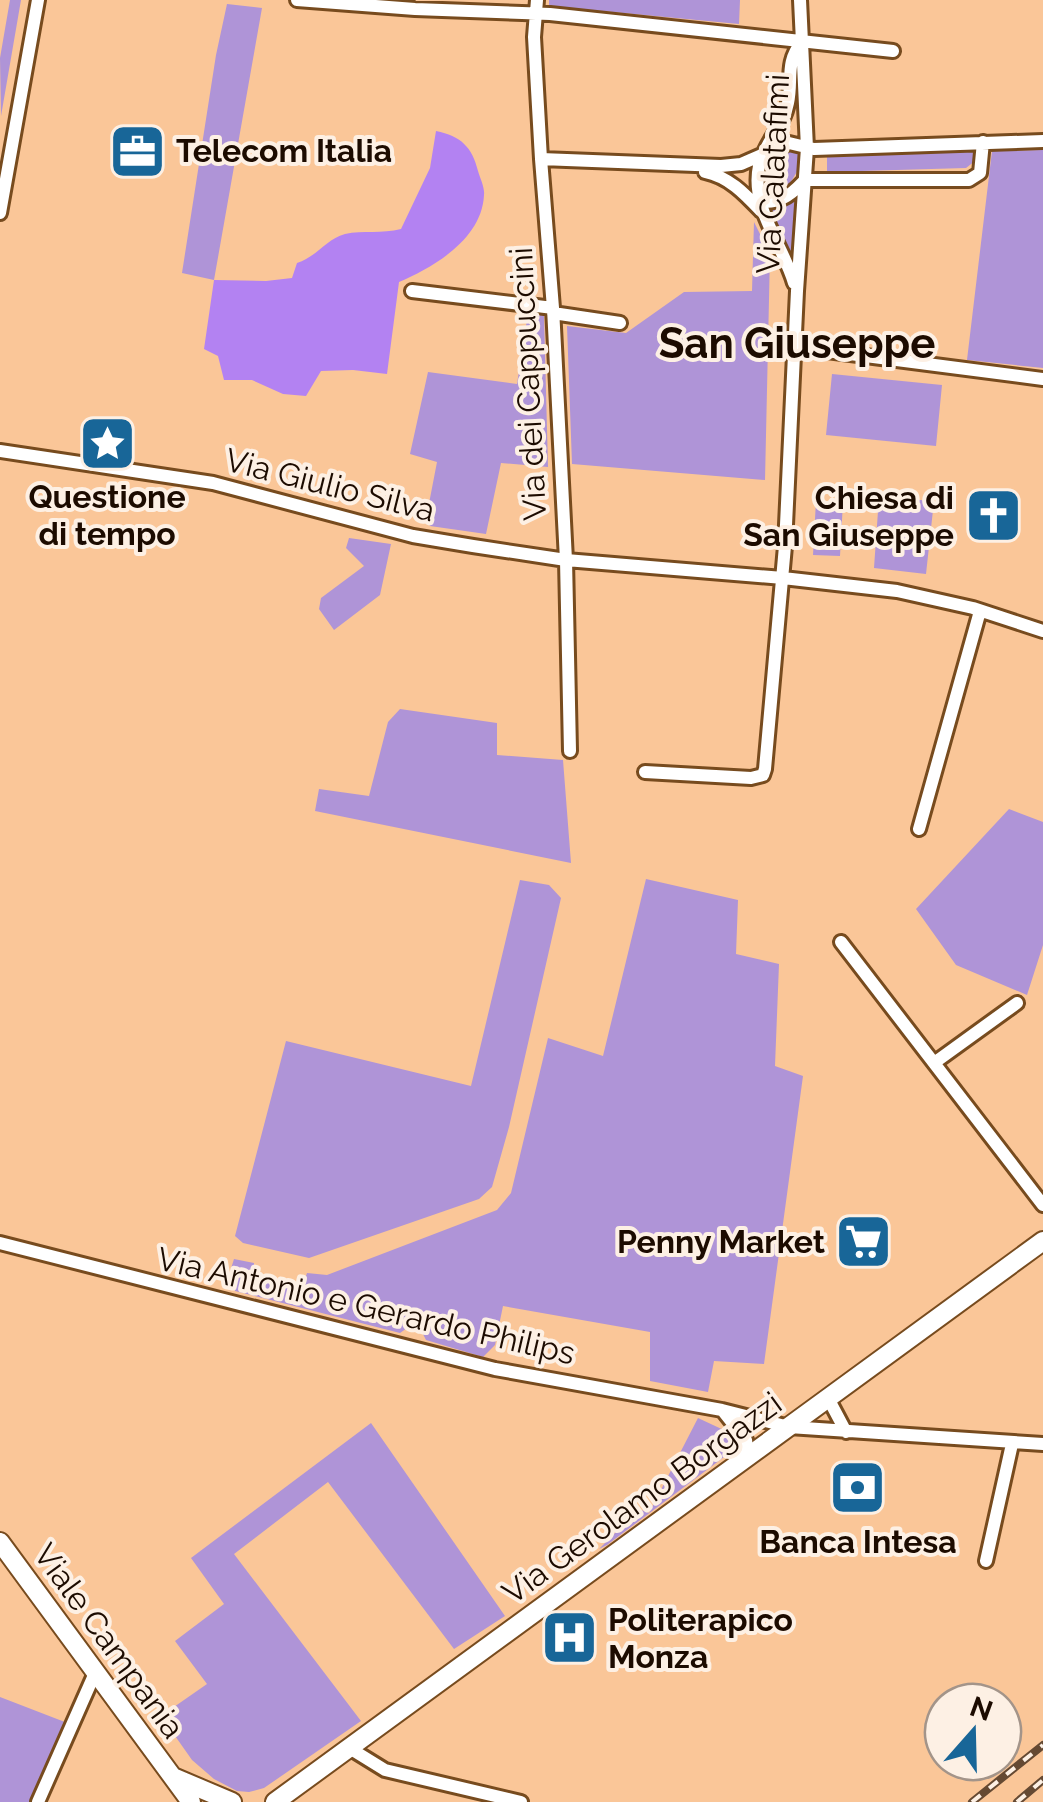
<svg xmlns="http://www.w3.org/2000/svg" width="1043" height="1802" viewBox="0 0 1043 1802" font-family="Raleway,sans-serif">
<rect width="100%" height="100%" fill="#fac698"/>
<path fill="#af94d7" d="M10 0H21L1 116 0 58Z
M549 0H740L739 24 549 6Z
M227 4 262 8 214 280 182 273 216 55Z
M791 148 800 153 798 170 786 190 773 192 766 181C770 165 775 154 791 148Z
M1043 150V368L967 360 992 151Z
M975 151V161L966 168 827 172V155Z
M796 198 793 261 767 209 778 208Z
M754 222 770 254 765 480 572 464 567 326 626 333 684 292 752 291Z
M528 313 544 315 548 467 501 463 486 534 430 526 426 519 437 462 410 454 428 372 517 384Z
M832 374 942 385 936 446 826 435Z
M879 497 934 501 926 574 874 568Z
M816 501 843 502 840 556 813 555Z
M349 538 391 544 380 595 334 630 319 609 321 598 364 566 346 548Z
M400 709 497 723V755L563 760 571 863 315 811 319 789 369 796 388 722Z
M1009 809 1043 822V945L1027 995 956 965 916 909Z
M646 879 738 900 736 954 779 964 775 1066 803 1076 764 1364 714 1361 708 1392 650 1381V1332L503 1306 495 1345 483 1357 426 1340 421 1330 410 1326 400 1333 235 1291 229 1275 234 1259 254 1263V1276L303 1285 307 1273 327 1275 497 1210 511 1193 548 1038 603 1056Z
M520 880 549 885 561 898 509 1127 492 1187 479 1199 309 1258 243 1243 235 1236 286 1041 471 1086Z
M698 1418 728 1432 734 1443 732 1451 607 1545 599 1549 639 1509 649 1513Z
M371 1423 505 1616 454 1649 328 1482 234 1554 361 1721 264 1788 249 1792 237 1791 214 1779 192 1760 161 1716 207 1684 175 1641 224 1604 191 1558Z
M0 1697 70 1724 34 1802H0Z"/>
<path fill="#b382f2" d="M436 131C461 136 472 147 478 171 480 178 485 188 484 195 482 239 434 267 399 282L387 374 353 370 321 371 306 396 283 394 252 380H224L218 356 204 349 214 280 266 281 292 278 297 263C318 256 326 239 345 234 363 230 382 234 401 229L430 168Z"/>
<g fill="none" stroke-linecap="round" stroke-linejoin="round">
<defs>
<path id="minor" d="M297 0 415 9 550 14 893 51
M537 0 534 37 541 159 553 308 566 560 570 751
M541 159 721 166 741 164 789 143 814 149 1043 141
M705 172C729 177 744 193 761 211
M805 180H969L980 173 983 142
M755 200C776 206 789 197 803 182
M0 213 38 0
M794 283C783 245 750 207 759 166 764 143 784 126 788 103 793 80 785 63 801 43
M412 291 553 308
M553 313 620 323
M796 347 1043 379
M0 451 213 483 413 536 473 546 566 560 783 578 897 591 973 608 1043 631
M645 772 751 778 763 775 765 769 785 546 797 291 807 148 800 0
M919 829 980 611
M841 942 1043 1205
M934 1063 1017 1003
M0 1243 495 1369 722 1410 789 1427 1043 1444
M828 1398 846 1432
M723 1411 746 1440 748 1456
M986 1561 1012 1444
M351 1749 385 1770 521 1802
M38 1802 95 1673"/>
<path id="tertiary" d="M0 1542 191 1802
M173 1777 232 1802"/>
<path id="secondary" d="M275 1802 1043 1241"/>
</defs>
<use href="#minor" stroke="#774b1e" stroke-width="18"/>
<use href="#tertiary" stroke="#774b1e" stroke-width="22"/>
<use href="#secondary" stroke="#774b1e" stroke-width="22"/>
<use href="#minor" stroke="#fff" stroke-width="12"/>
<use href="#tertiary" stroke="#fff" stroke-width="18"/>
<use href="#secondary" stroke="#fff" stroke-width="18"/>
<defs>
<path id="rail" d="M972 1802 1043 1745
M1017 1802 1043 1780"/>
</defs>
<use href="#rail" stroke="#654932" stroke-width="8"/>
<use href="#rail" stroke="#fdf0e4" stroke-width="4" stroke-dasharray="11" stroke-linecap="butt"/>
</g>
<defs>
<symbol id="office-square" viewBox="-11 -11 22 22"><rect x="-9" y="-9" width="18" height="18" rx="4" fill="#186698" stroke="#fdf0e4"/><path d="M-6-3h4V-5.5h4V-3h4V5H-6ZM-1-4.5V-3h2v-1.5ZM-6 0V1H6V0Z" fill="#fff"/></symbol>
<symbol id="sight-square" viewBox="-11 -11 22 22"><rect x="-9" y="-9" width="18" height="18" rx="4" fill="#186698" stroke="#fdf0e4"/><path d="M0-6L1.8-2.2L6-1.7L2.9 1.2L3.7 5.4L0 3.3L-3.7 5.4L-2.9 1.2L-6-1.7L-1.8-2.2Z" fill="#fff"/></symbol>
<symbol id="church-square" viewBox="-11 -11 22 22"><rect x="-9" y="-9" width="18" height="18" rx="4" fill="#186698" stroke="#fdf0e4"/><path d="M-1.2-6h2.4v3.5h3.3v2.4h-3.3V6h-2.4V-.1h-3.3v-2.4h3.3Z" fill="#fff"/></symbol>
<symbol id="supermarket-square" viewBox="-11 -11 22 22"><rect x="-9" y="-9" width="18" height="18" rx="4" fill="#186698" stroke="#fdf0e4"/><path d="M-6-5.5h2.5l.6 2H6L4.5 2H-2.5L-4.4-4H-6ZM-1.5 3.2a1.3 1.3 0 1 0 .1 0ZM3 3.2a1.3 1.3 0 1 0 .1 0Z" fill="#fff"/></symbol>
<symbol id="bank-square" viewBox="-11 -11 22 22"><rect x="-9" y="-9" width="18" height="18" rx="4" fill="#186698" stroke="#fdf0e4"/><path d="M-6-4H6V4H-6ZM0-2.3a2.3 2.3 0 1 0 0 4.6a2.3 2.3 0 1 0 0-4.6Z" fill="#fff"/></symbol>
<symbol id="hospital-square" viewBox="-11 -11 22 22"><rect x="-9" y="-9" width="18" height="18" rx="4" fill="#186698" stroke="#fdf0e4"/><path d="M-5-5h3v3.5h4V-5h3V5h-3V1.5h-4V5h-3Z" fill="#fff"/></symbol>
</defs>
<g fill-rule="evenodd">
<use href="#office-square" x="106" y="120" width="63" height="63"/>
<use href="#sight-square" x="76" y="412" width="63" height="63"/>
<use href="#church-square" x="962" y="484" width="63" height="63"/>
<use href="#supermarket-square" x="832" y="1210" width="63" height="63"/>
<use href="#bank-square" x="826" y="1456" width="63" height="63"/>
<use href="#hospital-square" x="538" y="1606" width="63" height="63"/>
</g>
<g text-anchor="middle" stroke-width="8" stroke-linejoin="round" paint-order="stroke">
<g font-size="32" font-weight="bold" fill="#1c0b00" stroke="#fdf0e4" text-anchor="start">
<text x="176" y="162">Telecom Italia</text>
<text x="107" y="508" text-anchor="middle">Questione<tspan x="107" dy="37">di tempo</tspan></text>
<text x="954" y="509" text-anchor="end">Chiesa di<tspan x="954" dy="37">San Giuseppe</tspan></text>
<text x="825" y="1253" text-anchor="end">Penny Market</text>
<text x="858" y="1553" text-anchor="middle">Banca Intesa</text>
<text x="608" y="1631">Politerapico<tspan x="608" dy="37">Monza</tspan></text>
</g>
<g font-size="32" fill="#1c0b00" stroke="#fdf0e4">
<text transform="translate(773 174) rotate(-87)" y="11">Via Calatafimi</text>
<text transform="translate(528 384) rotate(-93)" y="11">Via dei Cappuccini</text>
<text transform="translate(330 485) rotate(14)" y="11">Via Giulio Silva</text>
<text transform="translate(366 1306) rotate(13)" y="11">Via Antonio e Gerardo Philips</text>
<text transform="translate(642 1498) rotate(-36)" y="11">Via Gerolamo Borgazzi</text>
<text transform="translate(109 1641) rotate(54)" y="11">Viale Campania</text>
</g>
<g font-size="42" font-weight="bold" fill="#1c0b00" stroke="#fdf0e4">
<text x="797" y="358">San Giuseppe</text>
</g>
</g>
<g transform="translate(973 1732) rotate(20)"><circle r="48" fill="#fdf0e4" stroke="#a39489" stroke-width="2.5"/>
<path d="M0-8L18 38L0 25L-18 38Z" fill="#186698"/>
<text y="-15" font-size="28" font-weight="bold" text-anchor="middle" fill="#1c0b00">N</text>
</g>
</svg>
